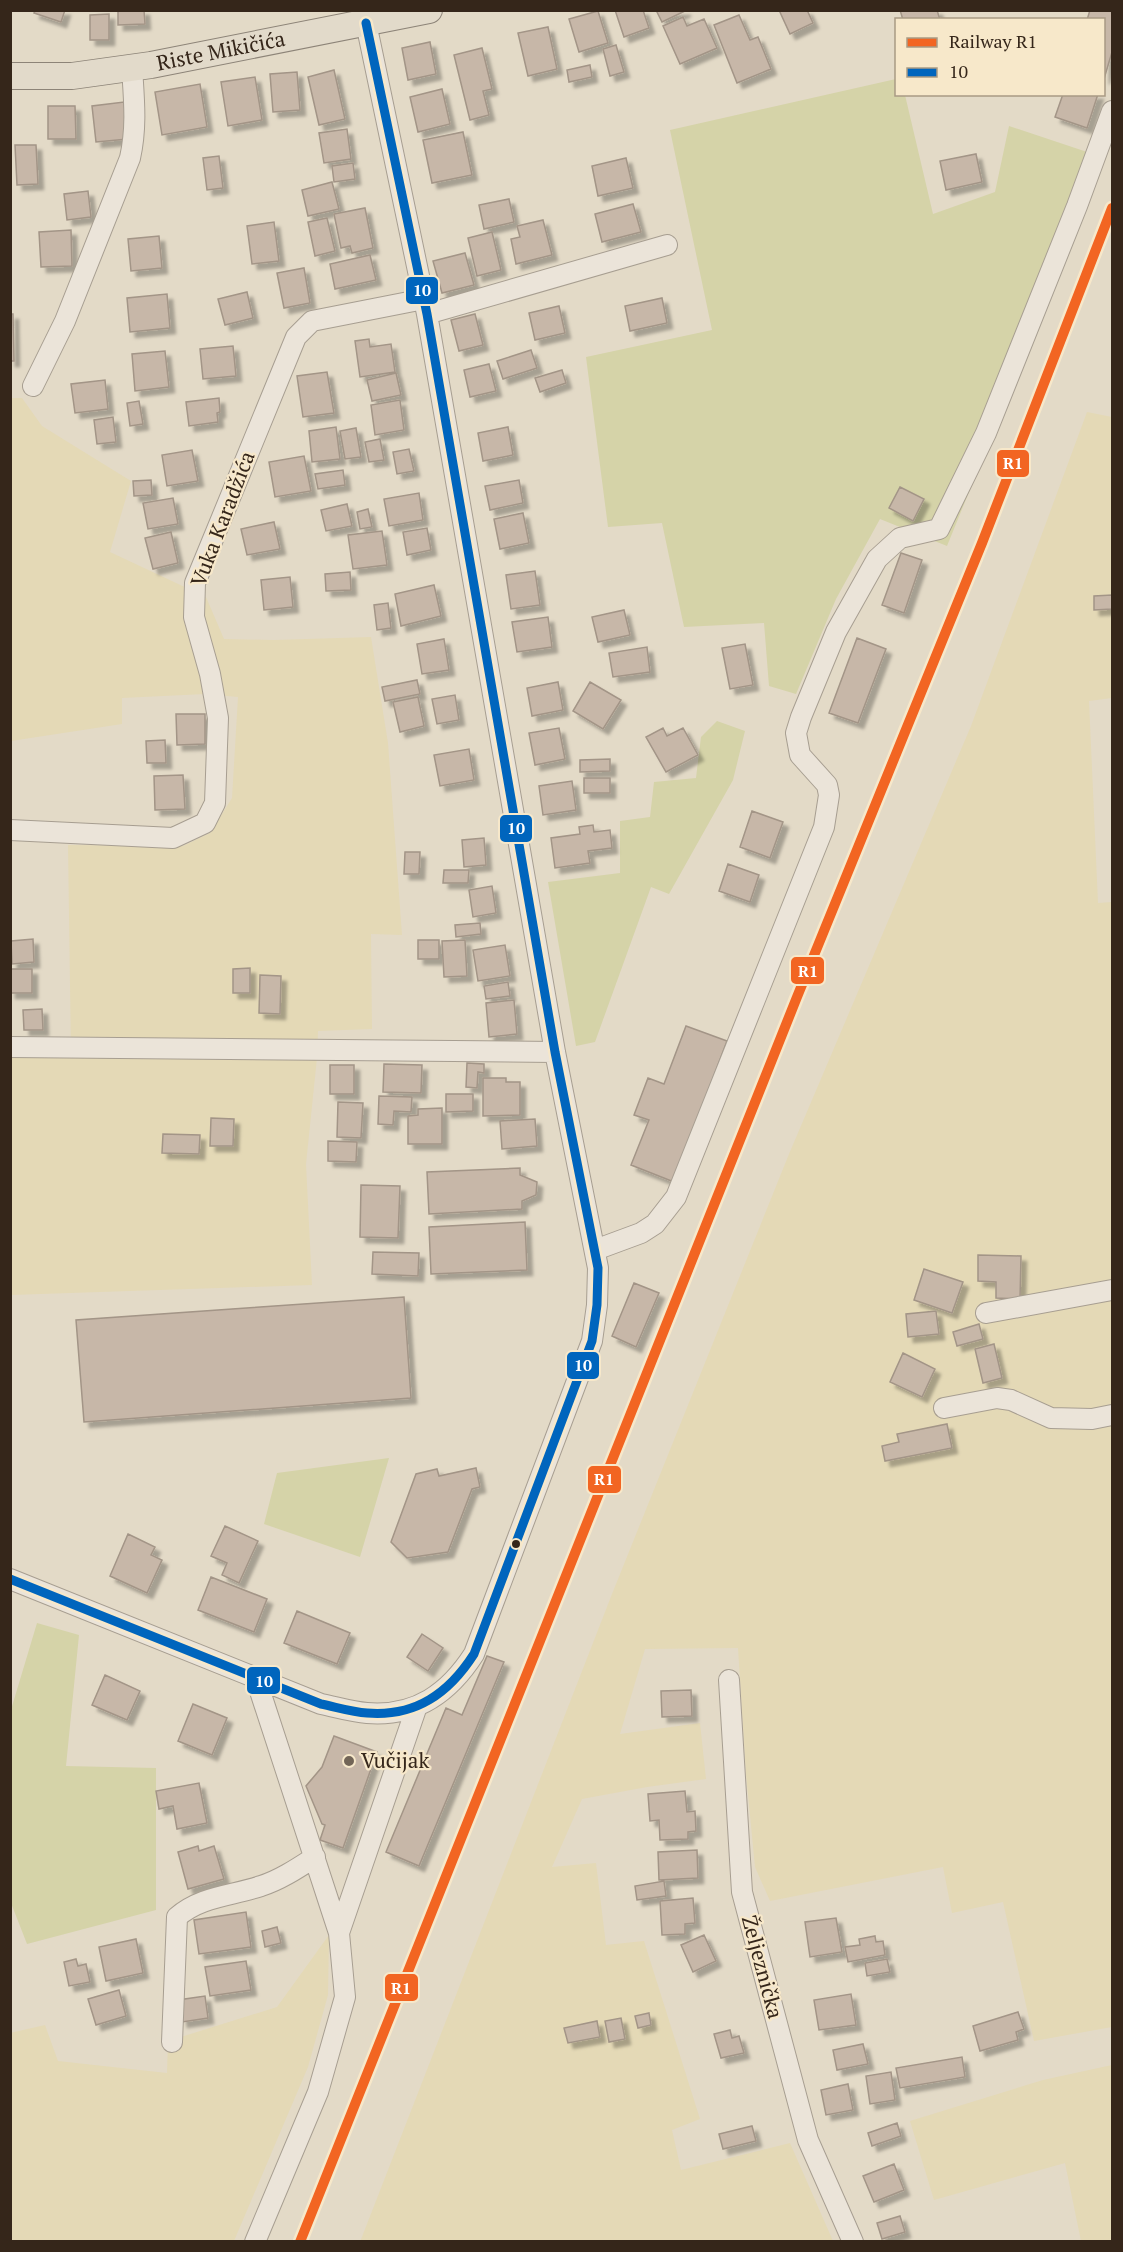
<svg xmlns="http://www.w3.org/2000/svg" width="1123" height="2252" viewBox="0 0 1123 2252" font-family="'PT Serif',serif">
<defs>
<filter id="shadow"><feDropShadow dx="5.5" dy="5.5" stdDeviation="1.5" flood-color="#0004"/></filter>
</defs>
<rect width="100%" height="100%" fill="#e3dac7"/>
<path fill="#e4d9b6" d="M11 398H22L42 426 131 481 110 552 206 597 224 639 274 640 371 637 388 743 402 935 371 934 372 1029 318 1031 317 1058 306 1164 312 1285 11 1295V1052L71 1053 68 845 183 846 210 833 232 798 238 697 205 694 122 698V724L11 741Z
M1087 412 1112 417V698L1089 701 1098 903 1112 902V2027L1034 2041 1003 1902 952 1913 943 1867 770 1901 755 1867 746 1774 738 1648 645 1649 620 1734 700 1723 706 1779 647 1787 582 1799 552 1867 596 1863 606 1945 644 1941 700 2119 672 2130 681 2170 790 2143 833 2241 360 2242 612 1594 789 1154 971 726Z
M329 1935 328 1995 308 2067 234 2241H11L10 2033 45 2025 58 2061 167 2073 168 2041 277 2007Z
M1112 2065V2241H1081L1065 2163 934 2200 910 2121 1043 2080Z"/>
<path fill="#d5d3a8" d="M896 79V94L905 95 933 214 995 192 1009 126 1105 158 947 546 880 519 836 599 796 694 769 686 764 623 684 627 662 523 608 527 586 357 712 330 670 130Z
M717 721 745 731 733 780 669 894 651 887 595 1042 576 1046 548 882 620 873V821L650 817 654 782 696 778 701 737Z
M389 1458 360 1557 264 1524 277 1473Z
M37 1623 79 1635 66 1766 156 1768V1910L27 1944 11 1903 10 1713Z"/>
<path fill="#c7b7a8" stroke="#a39587" stroke-width="1.5" filter="url(#shadow)" d="M35 10H65L61 22 34 13Z
M118 10H144L145 24 118 25Z
M615 10H643L649 28 624 37Z
M656 10H685V11L662 22Z
M779 10H807L813 23 790 34Z
M900 10H937L940 20H903Z
M1090 10H1112V52L1104 79V20H1087Z
M598 11 608 43 579 52 569 19Z
M109 14V40H90V15Z
M739 15 750 40 758 37 771 69 737 83 714 25Z
M683 17 687 26 704 19 717 48 680 64 663 26Z
M548 27 557 69 528 76 518 33Z
M430 42 436 74 408 80 402 48Z
M616 45 624 72 610 76 603 49Z
M482 48 492 89 483 91 489 115 470 120 454 55Z
M590 65 592 77 569 82 567 70Z
M334 70 345 119 319 125 308 77Z
M297 72 300 110 273 112 270 74Z
M255 77 262 120 228 126 221 82Z
M200 84 207 127 162 135 155 92Z
M442 89 450 124 418 132 410 97Z
M1063 94H1098L1087 128 1055 117Z
M124 102 128 139 96 142 92 106Z
M48 106H75L76 139H48Z
M347 129 351 159 324 163 319 133Z
M463 132 472 175 432 183 423 140Z
M15 145H36L38 184 17 185Z
M976 154 982 182 946 190 940 161Z
M219 156 223 188 207 190 203 158Z
M626 158 633 188 598 196 592 166Z
M353 163 355 179 334 182 332 166Z
M332 182 339 209 308 216 302 190Z
M88 191 91 217 67 220 64 194Z
M509 199 514 222 484 229 479 205Z
M633 204 641 232 602 242 595 214Z
M365 208 373 248 352 253 350 246 341 248 334 214Z
M327 218 335 251 315 256 308 222Z
M543 220 552 255 516 264 511 239 520 237 517 226Z
M274 222 279 261 252 264 247 226Z
M71 230 72 266 41 267 39 232Z
M492 232 501 270 477 276 468 238Z
M159 236 162 268 131 271 128 239Z
M465 253 474 285 442 293 433 261Z
M370 255 376 280 335 289 330 264Z
M304 268 310 303 284 308 277 273Z
M247 292 253 318 225 325 218 299Z
M167 294 170 328 130 332 127 298Z
M662 298 667 323 630 331 625 306Z
M559 306 565 333 535 340 529 313Z
M10 314H13L14 361H10Z
M475 314 483 345 459 351 451 320Z
M369 339 370 347 391 344 395 372 360 377 355 341Z
M233 346 236 376 203 379 200 349Z
M531 350 537 368 503 379 497 361Z
M165 351 169 387 135 391 132 354Z
M489 364 496 391 470 397 464 370Z
M562 370 566 383 540 392 535 378Z
M327 372 334 413 303 417 297 376Z
M396 373 401 395 372 401 367 380Z
M105 380 108 409 75 413 71 384Z
M219 398 220 412 217 413 218 422 189 426 186 402Z
M400 400 404 430 375 435 371 405Z
M139 401 143 424 130 426 127 403Z
M113 417 116 442 97 444 94 420Z
M336 427 340 459 312 462 309 431Z
M508 427 513 455 483 461 478 433Z
M356 428 361 457 345 459 340 431Z
M380 439 384 460 369 462 365 442Z
M409 449 414 471 397 474 393 452Z
M192 450 198 481 167 486 162 455Z
M304 456 311 491 275 497 269 462Z
M343 470 345 485 318 489 315 474Z
M151 480 152 495 134 496 133 481Z
M519 480 523 503 490 510 485 486Z
M900 487 924 499 913 521 889 508Z
M419 493 423 520 389 526 384 499Z
M173 498 178 524 148 529 143 503Z
M347 504 352 526 326 531 321 510Z
M368 509 372 527 360 529 357 512Z
M523 513 529 543 500 549 494 519Z
M274 522 280 549 247 555 241 529Z
M427 528 431 550 407 555 403 532Z
M382 531 387 565 353 569 348 535Z
M171 532 178 563 153 569 145 538Z
M901 553 922 560 904 613 882 605Z
M535 571 540 605 511 609 506 575Z
M350 572 351 590 326 591 325 574Z
M290 577 293 607 264 610 261 580Z
M434 585 441 616 401 626 395 594Z
M1112 595V609L1094 610V596Z
M388 603 391 628 377 630 374 605Z
M624 610 630 635 598 642 592 617Z
M548 617 552 647 517 652 512 622Z
M857 638 886 649 858 723 829 713Z
M444 639 449 670 422 674 417 644Z
M745 644 753 685 730 689 722 648Z
M647 647 650 672 613 677 609 653Z
M417 680 420 694 385 701 382 687Z
M558 682 563 710 532 716 527 688Z
M590 682 621 700 603 729 573 711Z
M455 695 459 720 437 724 432 699Z
M418 697 424 726 400 732 393 702Z
M176 714H205V744L177 745Z
M559 728 565 759 535 765 529 733Z
M663 728 667 736 683 728 698 755 666 772 646 737Z
M165 740 166 763H147L146 741Z
M469 749 474 780 440 786 434 755Z
M610 759V771L580 772V760Z
M183 775 185 809 155 810 154 776Z
M584 778H610V793H584Z
M572 781 576 810 543 815 539 786Z
M752 811 783 822 770 858 740 847Z
M593 825 594 832 610 830 612 848 588 851 590 863 555 868 551 838 580 834 579 827Z
M484 838 486 865 464 867 462 840Z
M405 852H420L419 874H404Z
M728 864 759 875 750 902 719 891Z
M444 870H469L468 883H443Z
M492 886 496 913 473 917 469 890Z
M480 923 481 934 456 937 455 925Z
M33 939 34 962 12 964 11 941Z
M418 940H439V959H418Z
M465 940 467 976 444 977 442 941Z
M505 945 510 976 478 981 473 950Z
M250 968V993H233V969Z
M10 969H32V993H10Z
M260 975 281 976 280 1014 259 1013Z
M508 982 510 996 486 999 484 986Z
M514 1000 517 1034 489 1037 486 1003Z
M42 1009 43 1030H24L23 1010Z
M686 1026 727 1041 674 1182 631 1165 649 1120 634 1115 648 1078 664 1084Z
M467 1063 484 1064V1073L478 1072 477 1088 466 1087Z
M384 1064 422 1065 421 1093 383 1092Z
M330 1065H354V1094H330Z
M483 1078H506V1082H520V1115L483 1116Z
M446 1094H473V1111L446 1112Z
M379 1096 412 1097 411 1112 394 1111 393 1125 378 1124Z
M338 1102 363 1103 361 1138 337 1137Z
M442 1108V1144H408V1116L418 1115V1109Z
M211 1118 234 1119 233 1146H210Z
M535 1119 537 1146 502 1149 500 1121Z
M163 1134 200 1135 199 1154 162 1153Z
M328 1141 357 1142 356 1162 328 1161Z
M520 1168V1175L537 1182 536 1195 522 1201V1209L429 1214 427 1172Z
M361 1185 400 1186 398 1238 360 1237Z
M525 1222 527 1270 431 1274 429 1227Z
M373 1252 419 1253 418 1276 372 1274Z
M978 1255 1021 1256 1020 1299 996 1298V1282L978 1281Z
M924 1269 963 1282 952 1313 914 1300Z
M634 1283 659 1293 636 1347 612 1336Z
M404 1297 411 1398 84 1422 76 1320Z
M936 1311 939 1334 908 1337 906 1314Z
M979 1324 983 1339 957 1346 953 1332Z
M994 1344 1002 1378 983 1383 975 1349Z
M903 1353 935 1369 922 1397 890 1382Z
M947 1424 952 1448 885 1461 882 1446 899 1442 897 1434Z
M476 1468 480 1487 472 1489 448 1552 407 1558 391 1542 416 1474 437 1469 439 1476Z
M225 1526 258 1541 239 1583 222 1575 227 1563 211 1556Z
M128 1534 155 1547 151 1555 162 1560 147 1593 110 1576Z
M211 1577 267 1599 254 1632 198 1610Z
M297 1611 350 1633 337 1664 284 1643Z
M422 1634 443 1648 428 1671 407 1657Z
M487 1656 504 1662 419 1866 386 1852 446 1708 462 1715Z
M105 1675 140 1691 127 1720 92 1705Z
M691 1690 692 1716 662 1717 661 1691Z
M193 1704 227 1718 212 1755 178 1741Z
M334 1736 377 1752 343 1848 320 1840 325 1825 322 1824 306 1786 322 1767Z
M199 1783 207 1823 177 1829 173 1806 159 1809 156 1791Z
M685 1791 687 1812 695 1811 696 1831 688 1832V1839L660 1840 659 1820 650 1821 648 1794Z
M198 1846 199 1851 214 1846 224 1879 188 1889 178 1852Z
M697 1850 698 1878 659 1880 658 1852Z
M664 1881 666 1896 637 1900 635 1886Z
M693 1898 695 1923 685 1924V1934L662 1935 660 1901Z
M246 1912 251 1947 199 1954 194 1920Z
M836 1918 842 1952 810 1957 805 1922Z
M277 1927 281 1943 265 1947 262 1931Z
M704 1935 716 1961 693 1972 681 1945Z
M875 1936 876 1942 883 1941 885 1955 848 1962 845 1947 860 1945 859 1939Z
M136 1939 143 1973 106 1981 99 1947Z
M76 1959 78 1966 86 1964 90 1982 69 1986 64 1962Z
M887 1959 890 1972 867 1976 865 1963Z
M246 1961 251 1990 210 1996 205 1967Z
M119 1990 126 2016 96 2025 88 1999Z
M851 1994 856 2025 819 2030 814 2000Z
M205 1996 208 2018 182 2022 178 2000Z
M1018 2012 1024 2029 1016 2032 1018 2040 980 2051 973 2026Z
M649 2013 651 2025 638 2028 635 2016Z
M621 2018 625 2039 609 2042 605 2021Z
M597 2021 600 2037 568 2043 564 2028Z
M730 2030 732 2038 739 2036 744 2053 721 2058 714 2034Z
M863 2044 868 2064 837 2070 833 2050Z
M962 2057 965 2077 900 2088 896 2068Z
M891 2072 895 2100 870 2104 866 2076Z
M848 2084 853 2110 826 2115 821 2090Z
M897 2123 901 2136 872 2146 868 2133Z
M752 2126 756 2141 723 2149 719 2134Z
M894 2164 904 2190 874 2202 863 2176Z
M900 2216 905 2232 882 2239 877 2223Z"/>
<g fill="none" stroke-linecap="round" stroke-linejoin="round">
<defs>
<path id="minor" d="M427 314 667 245
M33 386 65 321 130 158C137 127 134 99 132 68
M10 830 173 838 205 823 215 803 218 718 210 674 194 617 195 583 296 337 312 321 424 299
M10 1047 555 1052
M595 1250 641 1233 655 1224 676 1197 824 827 829 795 827 785 800 755 796 733 801 717 836 632 877 559 900 538 939 529 986 433 1077 206 1112 111
M986 1313 1112 1290
M944 1408 997 1398 1011 1400 1051 1418 1092 1419 1112 1415
M10 1579 321 1704C336 1707 352 1712 367 1713 416 1717 449 1693 474 1654L592 1341 597 1305 598 1268 555 1052 427 314 366 23
M729 1680 742 1892 808 2140 853 2242
M339 1933 417 1706
M172 2042 177 1917C201 1896 232 1896 261 1886 280 1880 298 1868 315 1857
M255 2242 318 2092 345 1997 339 1933 256 1679"/>
<g id="major">
<path id="s1" d="M10 76H72L151 65 429 10"/>
</g>
</defs>
<use href="#minor" stroke="#a79e91" stroke-width="22"/>
<use href="#major" stroke="#8d8478" stroke-width="28"/>
<use href="#minor" stroke="#ebe4d9" stroke-width="20"/>
<use href="#major" stroke="#e2daca" stroke-width="26"/>
<defs>
<path id="bus-1" d="M10 1579 321 1704C336 1707 352 1712 367 1713 416 1717 449 1693 474 1654L592 1341 597 1305 598 1268 555 1052 427 314 366 23"/>
</defs>
<use href="#bus-1" stroke="#f7e8ca" stroke-width="14"/>
<use href="#bus-1" stroke="#0065bd" stroke-width="9"/>
<defs>
<path id="rail-1" d="M300 2242 797 997 982 543 1112 208"/>
</defs>
<use href="#rail-1" stroke="#f7e8ca" stroke-width="15"/>
<use href="#rail-1" stroke="#f26522" stroke-width="10"/>
</g>
<circle fill="#35261a" stroke="#f7e8ca" stroke-width="2" cx="516" cy="1544" r="5"/>
<circle fill="#726557" stroke="#f7e8ca" stroke-width="2" cx="349" cy="1761" r="6"/>
<g text-anchor="middle" stroke-width="4.5" stroke-linejoin="round" paint-order="stroke">
<g font-size="21" fill="#35261a" stroke="#f7e8ca">
<text dy="7" stroke="none"><textPath href="#s1" startOffset="213">Riste Mikičića</textPath></text>
<text transform="translate(223 519) rotate(-69)" y="7">Vuka Karadžića</text>
<text transform="translate(762 1967) rotate(75)" y="7">Željeznička</text>
</g>
<g font-size="21" fill="#35261a" stroke="#f7e8ca" text-anchor="start">
<text x="361" y="1768">Vučijak</text>
</g>
</g>
<g stroke="#f7e8ca" stroke-width="2">
<rect x="405" y="276" width="34" height="29" rx="6" fill="#0065bd"/>
<rect x="996" y="449" width="34" height="29" rx="6" fill="#f26522"/>
<rect x="499" y="814" width="34" height="29" rx="6" fill="#0065bd"/>
<rect x="790" y="956" width="35" height="29" rx="6" fill="#f26522"/>
<rect x="566" y="1351" width="34" height="29" rx="6" fill="#0065bd"/>
<rect x="587" y="1465" width="35" height="29" rx="6" fill="#f26522"/>
<rect x="246" y="1666" width="35" height="29" rx="6" fill="#0065bd"/>
<rect x="384" y="1973" width="35" height="29" rx="6" fill="#f26522"/>
</g>
<g font-size="16" text-anchor="middle" font-weight="bold" fill="#fff">
<text x="422" y="296">10</text>
<text x="1013" y="469">R1</text>
<text x="516" y="834">10</text>
<text x="808" y="977">R1</text>
<text x="583" y="1371">10</text>
<text x="604" y="1485">R1</text>
<text x="264" y="1687">10</text>
<text x="401" y="1994">R1</text>
</g>
<rect width="1123" height="2252" fill="none" stroke="#35261a" stroke-width="24"/>
<rect x="895" y="18" width="210" height="78" fill="#f7e8ca" stroke="#a99a84" stroke-width="1.5"/>
<rect x="907" y="38" width="30" height="9" fill="#f26522" stroke="#a99a84" stroke-width="1.5"/>
<text x="949" y="48" font-size="18" fill="#35261a">Railway R1</text>
<rect x="907" y="68" width="30" height="9" fill="#0065bd" stroke="#a99a84" stroke-width="1.5"/>
<text x="949" y="78" font-size="18" fill="#35261a">10</text>
</svg>
